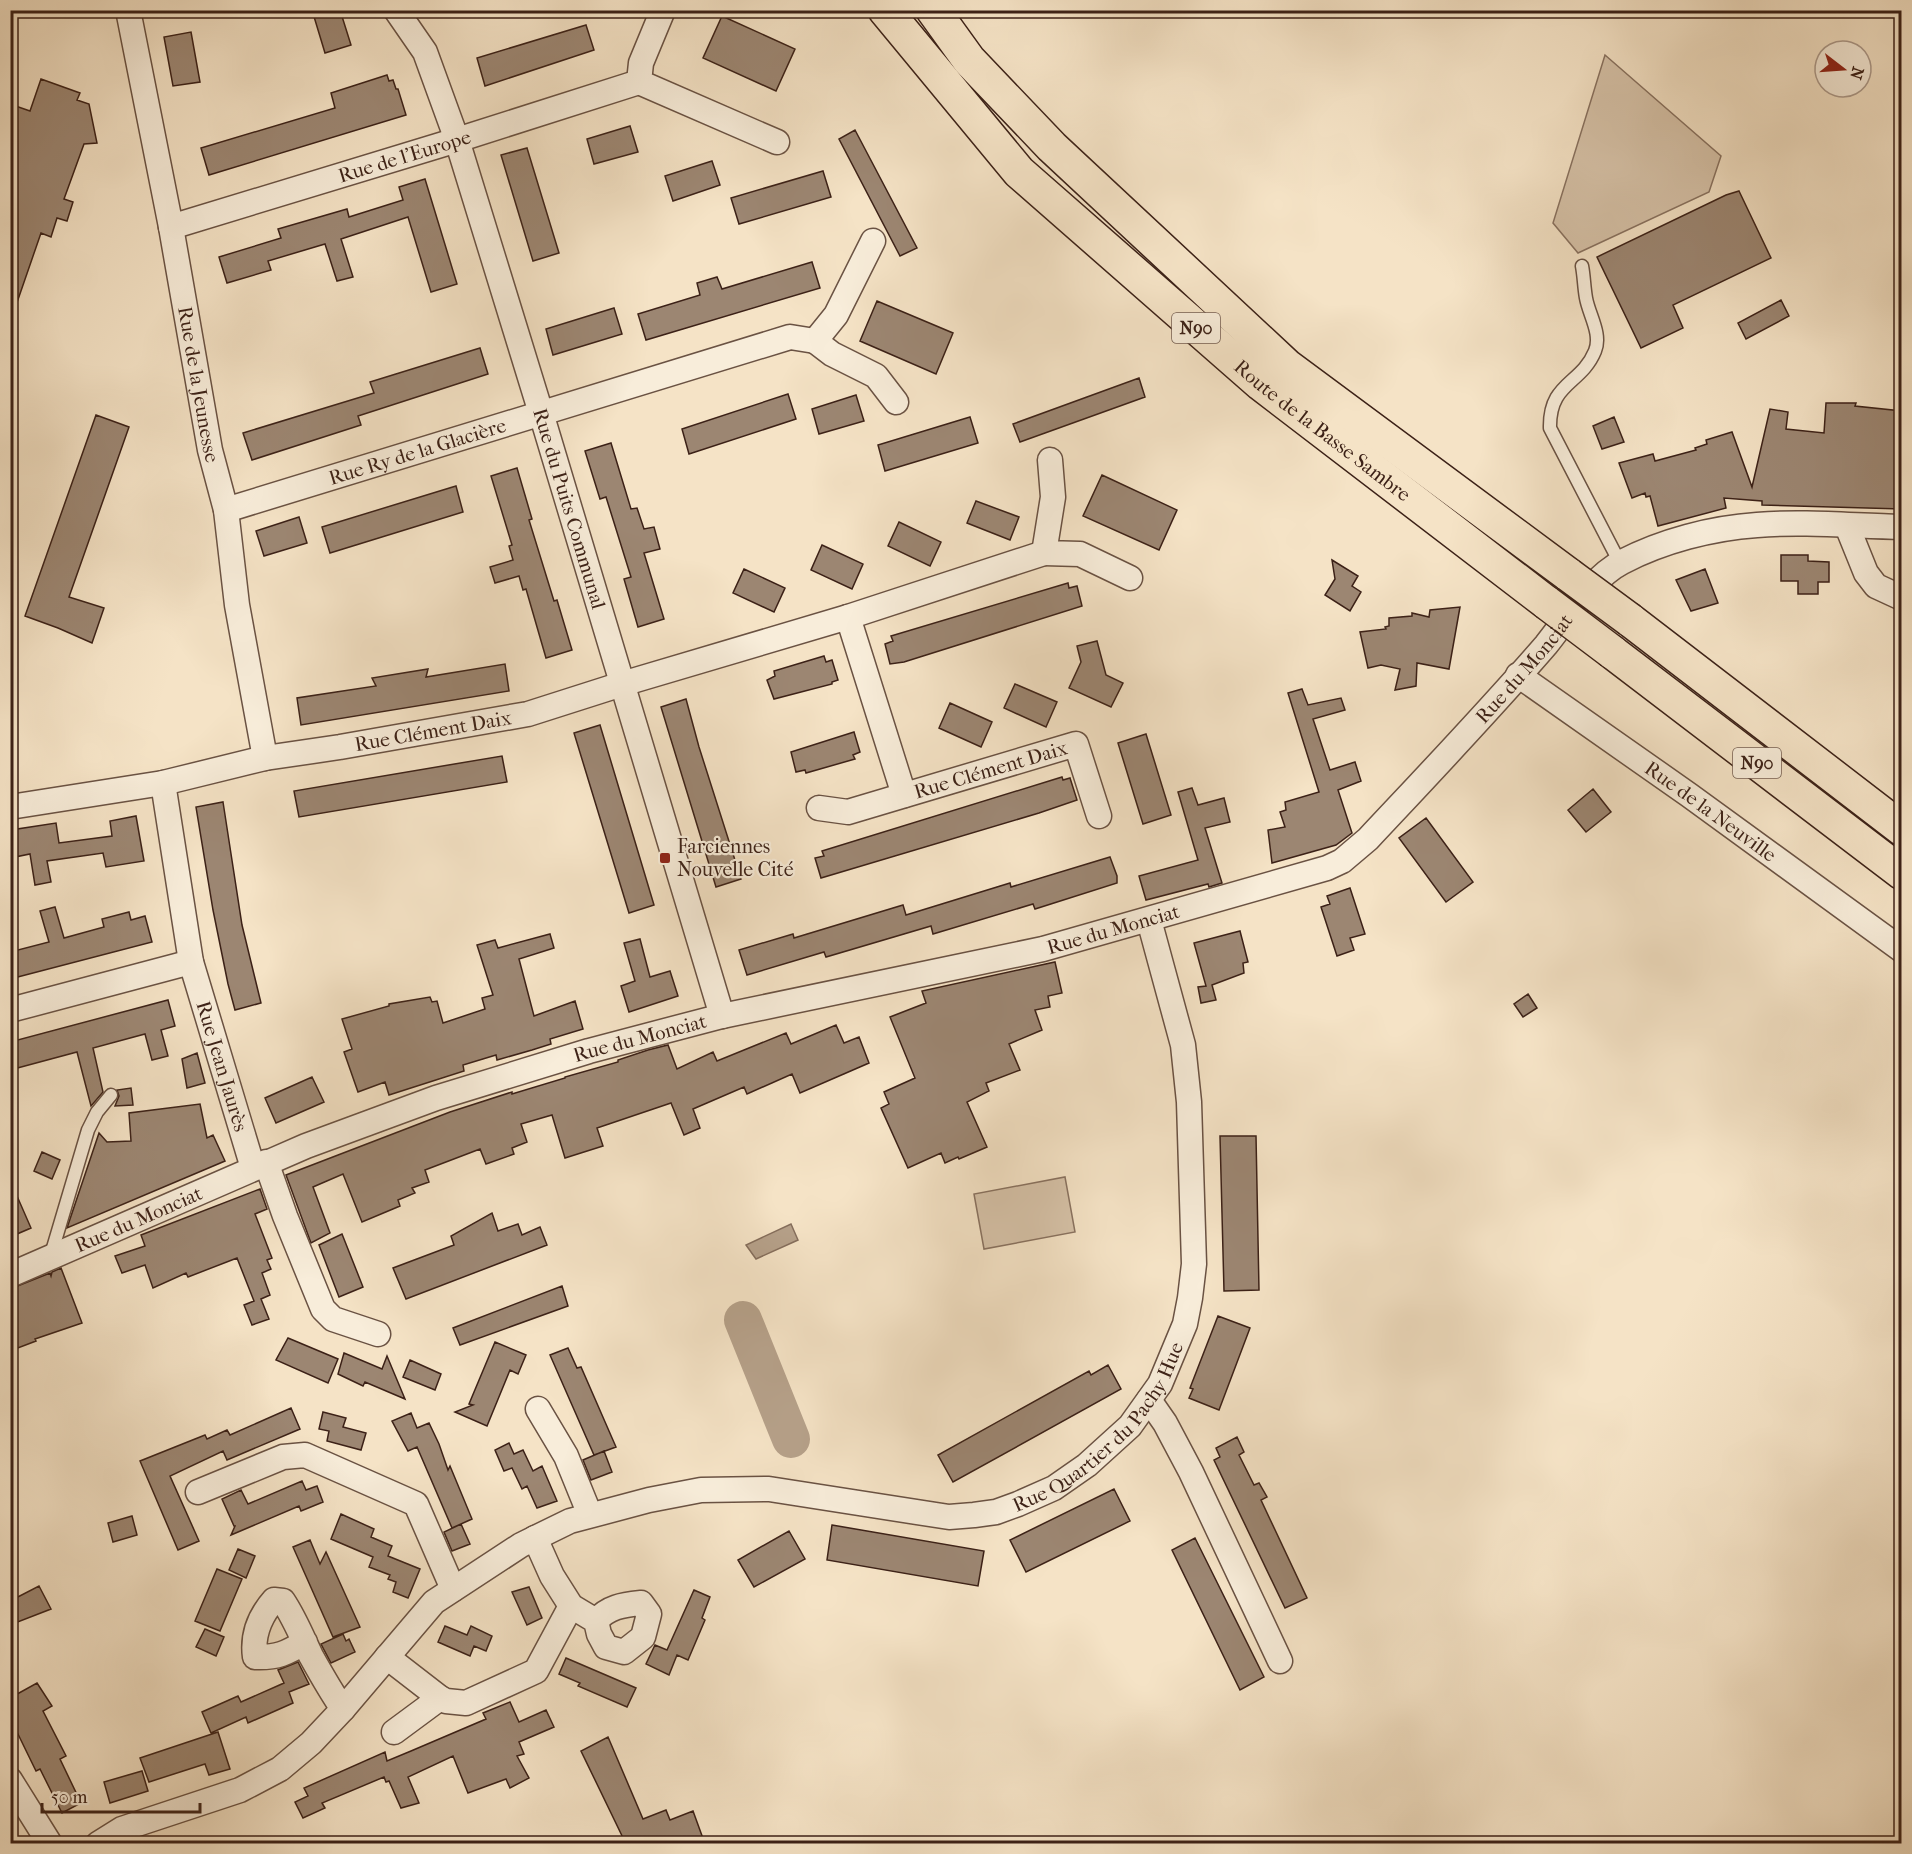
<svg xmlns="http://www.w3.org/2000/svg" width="1912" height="1854" viewBox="0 0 1912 1854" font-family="'IM FELL French Canon',serif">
<rect width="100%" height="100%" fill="#f5e3c6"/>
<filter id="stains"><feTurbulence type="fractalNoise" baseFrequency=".00333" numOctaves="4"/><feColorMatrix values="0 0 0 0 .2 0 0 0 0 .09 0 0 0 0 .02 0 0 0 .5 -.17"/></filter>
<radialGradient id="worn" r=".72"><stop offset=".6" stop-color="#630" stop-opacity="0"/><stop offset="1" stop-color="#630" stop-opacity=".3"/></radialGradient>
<path fill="#d6c2a8" stroke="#897260" stroke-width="1.5" d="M1605 55 1721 156 1709 192 1578 253 1553 223Z
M1065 1177 1075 1232 984 1249 974 1194Z"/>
<path fill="#b6a18a" stroke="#856e5c" stroke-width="1.5" d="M791 1224 798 1240 756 1259 746 1245Z"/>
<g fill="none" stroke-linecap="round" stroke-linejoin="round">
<path stroke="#b6a18a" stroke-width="38" d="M743 1320 791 1439"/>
</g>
<path fill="#9c8672" stroke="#3c2117" stroke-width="1.5" d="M312 10H340L351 45 325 53Z
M722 16 795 49 776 91 703 58Z
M586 25 594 50 485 86 477 58Z
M191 32 200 82 173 86 164 37Z
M387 75 389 81 393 80 396 89H398L406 115 209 175 201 148 335 108 331 93Z
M41 79 80 93 77 100 89 104 97 143 84 144 64 199 73 202 67 221 57 218 51 237 41 233 13 314 10 313V104L30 111Z
M630 126 638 152 594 164 587 139Z
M855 130 917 248 900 256 839 139Z
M527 148 559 253 533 261 501 155Z
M712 161 720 185 673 201 665 176Z
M823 171 831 197 739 224 731 198Z
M425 179 457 284 431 292 408 217 341 239 353 277 337 281 325 244 268 261 271 270 227 283 219 257 281 238 278 229 347 209 349 217 403 200 399 187Z
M1739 191 1771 258 1673 305 1683 328 1641 348 1597 257 1726 195Z
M812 262 820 288 646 340 638 314 700 295 697 283 717 277 722 289Z
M1781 300 1789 316 1746 339 1738 323Z
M877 301 953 333 936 374 860 341Z
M614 308 622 334 553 355 546 329Z
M480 348 488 374 358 416 361 425 252 460 243 433 374 393 370 382Z
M1139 378 1145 397 1020 442 1013 424Z
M788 394 796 419 689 454 682 429Z
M856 395 864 421 819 434 812 409Z
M1826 403H1856L1855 406 1902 411V509L1762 505V501L1724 498 1726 508 1658 526 1650 496 1646 497 1645 493 1632 498 1619 463 1653 454 1655 461 1696 450 1695 448 1707 444 1706 440 1732 432 1752 487 1770 409 1788 412 1786 429 1824 433Z
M96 415 129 427 69 597 104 608 92 643 58 628 25 616Z
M970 417 978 443 885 471 878 445Z
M1614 417 1624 442 1602 449 1593 426Z
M611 443 631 509 637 508 644 529 654 527 660 549 644 553 664 619 638 627 624 579 631 577 606 497 600 499 585 451Z
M517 468 532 519 529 520 554 601 557 600 572 650 546 658 526 589 523 590 519 576 495 583 490 567 513 560 509 546 512 545 491 476Z
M1102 475 1177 510 1159 550 1083 516Z
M456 486 463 512 330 553 322 527Z
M976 501 1019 517 1010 540 967 523Z
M299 517 307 543 264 556 256 531Z
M899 522 941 542 930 566 888 546Z
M822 545 863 564 852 589 811 570Z
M1781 555H1808V561L1829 562V582H1818V594H1798V581H1781Z
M1332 560 1358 576 1352 586 1361 592 1350 611 1325 595 1335 579Z
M744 569 785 588 774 612 733 593Z
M1705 569 1718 603 1691 611 1676 580Z
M1068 583 1069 588 1077 586 1082 606 904 662 890 664 885 644 893 641 891 636Z
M1460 607 1449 669 1417 663 1416 686 1395 690 1400 669 1381 665 1368 668 1360 632 1386 629 1385 627 1389 626V618L1412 616V613L1429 617 1430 610Z
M1097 641 1106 675 1123 683 1111 707 1069 688 1081 662 1077 646Z
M824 656 826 662 832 660 838 680 832 682V684L774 699 767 680 775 676 774 671Z
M505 664 509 691 301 725 297 698 376 686 372 678 428 669 426 677Z
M1015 684 1057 702 1046 727 1004 708Z
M1302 689 1308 705 1341 698 1345 710 1313 719 1330 770 1355 762 1361 781 1338 790 1352 833 1336 845 1272 863 1268 830 1285 827 1280 812 1286 810 1285 802 1319 792 1288 693Z
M686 699 699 747 741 879 716 887 661 707Z
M950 703 992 722 981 747 939 728Z
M600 725 654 905 629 913 574 733Z
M854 732 860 752 853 755 855 759 806 773 805 770 796 772 791 752Z
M1146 734 1171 815 1143 824 1118 743Z
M502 756 507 782 299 817 294 791Z
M1062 777 1063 780 1070 778 1077 800 1039 813 821 878 815 858 824 856 822 851Z
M1192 788 1198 805 1224 798 1230 822 1205 828 1222 883 1209 887 1208 884 1146 900 1139 876 1198 860 1178 792Z
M1593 789 1611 812 1586 832 1568 810Z
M223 802 242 925 261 1003 235 1010 228 984 213 910 196 807Z
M136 816 144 861 106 867 103 853 47 861 51 882 35 885 30 854 15 857 11 830 56 823 59 843 112 836 110 821Z
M1426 818 1473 882 1446 902 1399 838Z
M1110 857 1117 876V883L1035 909 1033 904 933 934 931 926 826 957 824 952 747 975 739 950 793 934 794 938 903 905 906 915 1010 883 1011 887Z
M1350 888 1365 934 1350 938 1354 950 1337 956 1321 907 1330 904 1327 896Z
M55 907 64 938 104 927 102 919 129 912 131 920 145 916 152 942 10 979V952L49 942 40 911Z
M1240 931 1248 962 1243 963 1244 973 1212 985 1216 1000 1201 1003 1198 987 1206 986 1194 943Z
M550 934 554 948 519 959 534 1016 575 1001 583 1029 550 1039 551 1044 532 1050 497 1060 496 1055 463 1065 464 1071 389 1095 385 1082 358 1092 344 1052 352 1049 342 1019 389 1006V1004L430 997 432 1002 437 1001 443 1023 485 1009 482 998 493 995 477 945 495 940 498 948Z
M640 939 650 977 670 971 678 996 629 1012 621 986 635 981 624 943Z
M1055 962 1062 993 1048 996 1050 1007 1035 1010 1042 1030 1009 1044 1020 1070 986 1083 989 1091 967 1102 987 1147 959 1159 958 1157 945 1163 941 1153 908 1168 881 1108 889 1104 884 1092 915 1078 890 1017 926 1003 922 991Z
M1528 994 1537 1008 1523 1017 1514 1004Z
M168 1000 175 1026 161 1030 168 1056 152 1060 145 1034 93 1048 103 1092 91 1106 77 1052 10 1070V1042Z
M836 1025 844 1043 859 1037 869 1063 800 1093 792 1074 747 1094 744 1087 693 1109 700 1128 684 1135 671 1103 597 1128 603 1146 565 1158 552 1115 521 1124 527 1142 512 1148 514 1154 486 1164 480 1149 425 1170 429 1182 412 1188 415 1193 398 1200 400 1206 362 1222 343 1174 313 1187 330 1233 311 1243 286 1175 450 1112 512 1092V1094L565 1078V1077L618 1062V1060L648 1050 668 1045 677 1069 713 1052 717 1061 786 1033 791 1044Z
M197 1053 205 1083 187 1088 182 1059Z
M312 1077 324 1102 276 1123 265 1098Z
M131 1088 133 1105 115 1106 119 1096 117 1090Z
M200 1104 207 1138 213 1135 225 1161 67 1228 99 1133 107 1142 131 1141 129 1113Z
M1220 1136H1256L1259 1290 1224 1291Z
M42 1152 60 1160 52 1179 34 1171Z
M10 1180 31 1228 10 1237Z
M260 1189 267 1209 255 1214 272 1258 267 1260 271 1269 262 1273 270 1295 261 1299 269 1319 252 1325 244 1305 254 1301 237 1258 188 1277 186 1273 153 1288 145 1265 122 1273 115 1256 145 1246 141 1235Z
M492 1213 498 1231 518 1224 522 1235 540 1227 547 1245 406 1299 393 1268 454 1245 451 1236Z
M342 1234 363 1287 339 1297 319 1245Z
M61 1268 82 1323 35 1339 36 1341 10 1351V1289L50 1273 51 1276 52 1272Z
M562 1286 568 1306 460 1345 453 1328Z
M1218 1316 1250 1328 1219 1410 1189 1398 1193 1389 1190 1388Z
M288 1338 338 1359 328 1383 276 1360Z
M495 1342 526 1355 518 1374 510 1370 487 1426 455 1412 473 1405 469 1404Z
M568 1348 577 1368 581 1367 616 1447 594 1455 550 1355Z
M344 1353 382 1369 387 1356 405 1399 365 1382 363 1386 338 1374Z
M410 1360 441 1374 435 1390 403 1377Z
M1108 1365 1121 1389 953 1482 938 1455 1089 1371 1091 1375Z
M291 1408 300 1429 227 1460 223 1451 170 1476 199 1541 178 1550 140 1461 205 1435 207 1439 227 1430 230 1435Z
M323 1412 346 1418 343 1427 366 1433 361 1450 327 1441 329 1431 319 1429Z
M411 1413 417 1428 429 1423 439 1444 448 1470 450 1466 472 1519 452 1528 417 1447 408 1451 392 1421Z
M1237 1437 1244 1452 1239 1455 1254 1485 1259 1483 1267 1497 1261 1500 1307 1598 1285 1608 1214 1460 1220 1457 1216 1448Z
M509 1443 514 1454 523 1450 533 1471 542 1466 557 1501 537 1508 527 1486 522 1489 512 1468 504 1471 495 1450Z
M604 1451 612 1472 591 1480 583 1460Z
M302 1481 306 1490 317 1486 323 1502 301 1511 299 1506 231 1535 235 1526H234L222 1499 241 1490 248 1504Z
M1114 1489 1130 1521 1026 1572 1010 1540Z
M341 1514 374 1529 371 1537 392 1546 388 1556 420 1569 408 1598 393 1592 396 1582 388 1579 390 1575 369 1567 373 1557 331 1539Z
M132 1516 137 1535 113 1542 108 1523Z
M461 1524 470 1544 452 1551 444 1532Z
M832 1525 984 1551 978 1586 827 1560Z
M789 1531 805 1559 754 1587 738 1560Z
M1195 1538 1264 1677 1240 1690 1172 1550Z
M310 1540 320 1564 326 1552 360 1627 333 1637 293 1547Z
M238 1549 255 1556 246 1578 229 1570Z
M217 1569 242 1579 220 1631 195 1621Z
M39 1586 51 1609 10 1625V1601Z
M529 1587 542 1618 527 1625 512 1592Z
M694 1590 710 1597 702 1618 705 1620 688 1660 677 1655 669 1675 646 1664 655 1645 667 1650Z
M445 1626 467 1635 471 1626 492 1636 486 1651 474 1646 470 1656 438 1642Z
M205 1629 224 1637 216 1656 196 1647Z
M343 1634 346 1641 349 1639 355 1652 331 1663 321 1644Z
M566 1658 636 1688 627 1707 578 1686 580 1683 559 1674Z
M298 1662 309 1684 289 1692 293 1703 248 1723 246 1717 211 1733 202 1712 238 1696 241 1702 284 1683 278 1670Z
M37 1683 52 1706 43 1711 66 1756 60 1759 81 1803 62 1813 40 1769 36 1771 15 1728 10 1731V1698Z
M510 1702 519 1722 546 1710 554 1727 519 1742 524 1754 517 1756 529 1778 510 1788 506 1779 468 1793 453 1756 408 1777 419 1803 401 1808 389 1781 386 1782 384 1777 322 1803 325 1808 303 1818 295 1802 308 1796 304 1788 385 1752 387 1761 411 1751 486 1719 483 1713Z
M218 1732 230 1769 209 1775 205 1764 149 1782 140 1758Z
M608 1737 643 1819 666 1810 670 1820 693 1811 705 1844H626L581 1751Z
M142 1771 148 1791 110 1803 104 1782Z"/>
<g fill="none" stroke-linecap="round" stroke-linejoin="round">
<defs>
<path id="lane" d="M1582 266C1584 276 1584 287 1586 298 1589 315 1602 334 1595 351 1581 385 1549 382 1550 428L1620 563
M50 1258 88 1130 97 1112 111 1095"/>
<g id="street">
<path id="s1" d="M128 10 171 227 210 450 226 510 237 605 265 758"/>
<path id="s2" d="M396 10 425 52 457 140 541 413 722 1016"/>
<path d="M663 10 641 63 639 82 777 142"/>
<path id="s3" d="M171 227 457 140 639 82"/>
<path d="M873 241 836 315 815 341 832 354 876 376 896 402"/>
<path d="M1050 460 1053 497 1044 553 1080 554 1130 578"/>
<path id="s4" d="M226 510 790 337 815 341"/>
<path d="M1847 526 1866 573 1876 586 1902 598"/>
<path d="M848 617 904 795"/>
<path id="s5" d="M1518 675 1689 795 1902 950"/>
<path id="s6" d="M163 783 191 962 253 1168"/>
<path id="s7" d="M10 807 163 783 265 758 340 747 528 714 622 684 848 617 1044 553"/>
<path id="s8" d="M819 808 848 812 1076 744 1099 816"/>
<path d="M10 1010 191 962"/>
<path d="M266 1162 285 1216 323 1309 333 1319 378 1334"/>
<path id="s9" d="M10 1275 306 1146 436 1098 589 1051 722 1016 1043 949 1327 868 1342 861 1368 839C1428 775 1489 711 1546 645 1568 618 1591 578 1622 562 1662 541 1712 528 1757 525 1805 521 1853 526 1902 527"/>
<path d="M1149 1400 1165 1423 1191 1472 1280 1661"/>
<path d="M538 1409 566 1456 590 1515"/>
<path d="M198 1492 283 1457 305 1455 416 1504 453 1589"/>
<path d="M535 1538 552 1576 571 1606 596 1621 599 1634 606 1647 624 1652 643 1637 649 1614 641 1603C622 1605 608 1607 596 1621"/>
<path d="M305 1642C287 1653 277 1658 255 1657 252 1635 259 1617 274 1600L283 1601C295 1619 302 1637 311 1656 321 1674 331 1692 343 1709"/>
<path d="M387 1657 440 1698 394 1732"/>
<path d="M440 1698 446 1701 466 1703 536 1671 571 1606"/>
<path d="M10 1780 50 1844"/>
<path id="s10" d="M98 1844 122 1829 240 1790 280 1769 311 1743 343 1709 434 1602 521 1545 570 1521 649 1500 701 1490 769 1489 949 1517 974 1515 996 1512 1018 1504 1054 1488 1087 1465 1130 1426 1160 1384 1185 1324 1190 1298 1194 1264 1189 1102 1183 1045 1149 920"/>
</g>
<g id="highway">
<path id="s11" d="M885 10 1019 172 1261 384 1547 603"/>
<path d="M933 10 969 60 1052 147 1287 366 1569 575"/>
<path d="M1630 620 1902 829"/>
<path d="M1612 652 1902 873"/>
</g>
</defs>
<use href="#lane" stroke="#6a5243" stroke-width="15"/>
<use href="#street" stroke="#6a5243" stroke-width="27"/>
<use href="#highway" stroke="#3c2117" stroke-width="36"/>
<use href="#lane" stroke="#f8edda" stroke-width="12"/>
<use href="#street" stroke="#f8edda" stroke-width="24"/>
<use href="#highway" stroke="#f5e3c6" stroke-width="33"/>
<defs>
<path id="highway-bridge" d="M1569 575 1630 620
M1547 603 1612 652"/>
</defs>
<use href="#highway-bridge" stroke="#3c2117" stroke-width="36" stroke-linecap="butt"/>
<use href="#highway-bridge" stroke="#f5e3c6" stroke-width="33"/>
</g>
<rect fill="#8f2418" stroke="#f8edda" stroke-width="2" x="659" y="852" width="12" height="12" rx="3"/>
<g text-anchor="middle" stroke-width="4.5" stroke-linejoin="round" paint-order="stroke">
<g fill="#f8edda" stroke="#745e52" stroke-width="1.5">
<rect x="1172" y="313" width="48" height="30" rx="4.5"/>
<rect x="1733" y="748" width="48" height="30" rx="4.5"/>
</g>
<g font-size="18" font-weight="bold" fill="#3c2117">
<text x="1196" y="334">N90</text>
<text x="1757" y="769">N90</text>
</g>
<g font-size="20" fill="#3c2117" stroke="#f8edda">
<text dy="7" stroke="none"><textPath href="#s3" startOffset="244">Rue de l'Europe</textPath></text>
<text dy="7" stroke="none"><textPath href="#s1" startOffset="381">Rue de la Jeunesse</textPath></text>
<text dy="7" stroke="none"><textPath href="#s11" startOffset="609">Route de la Basse Sambre</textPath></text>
<text dy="7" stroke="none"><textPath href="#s4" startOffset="200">Rue Ry de la Glacière</textPath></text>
<text dy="7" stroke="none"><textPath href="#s2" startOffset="530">Rue du Puits Communal</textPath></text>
<text dy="7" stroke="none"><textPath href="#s9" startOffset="1664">Rue du Monciat</textPath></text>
<text dy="7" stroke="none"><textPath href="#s7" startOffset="430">Rue Clément Daix</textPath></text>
<text dy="7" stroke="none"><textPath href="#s8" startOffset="178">Rue Clément Daix</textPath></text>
<text dy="7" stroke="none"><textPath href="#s5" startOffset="236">Rue de la Neuville</textPath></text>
<text dy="7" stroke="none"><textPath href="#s9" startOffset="1160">Rue du Monciat</textPath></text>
<text dy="7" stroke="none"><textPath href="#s9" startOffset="674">Rue du Monciat</textPath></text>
<text dy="7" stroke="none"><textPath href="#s6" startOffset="290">Rue Jean Jaurès</textPath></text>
<text dy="7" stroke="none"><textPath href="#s9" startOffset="140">Rue du Monciat</textPath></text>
<text dy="7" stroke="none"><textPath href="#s10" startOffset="1154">Rue Quartier du Pachy Hue</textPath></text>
</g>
<g font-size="20" fill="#3c2117" stroke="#f8edda" text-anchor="start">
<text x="677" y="853">Farciennes<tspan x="677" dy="23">Nouvelle Cité</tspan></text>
</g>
</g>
<rect width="1912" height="1854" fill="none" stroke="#f5e3c6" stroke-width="36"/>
<rect x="12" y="12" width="1888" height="1830" fill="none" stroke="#3c2117" stroke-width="3"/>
<rect x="18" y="18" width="1876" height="1818" fill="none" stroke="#3c2117" stroke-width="1.5"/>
<g transform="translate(1843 69) rotate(107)"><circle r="28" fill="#f8edda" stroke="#ad9b8c" stroke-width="1.5"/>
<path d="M0-4.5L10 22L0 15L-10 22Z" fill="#8f2418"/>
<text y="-9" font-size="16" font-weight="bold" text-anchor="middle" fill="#3c2117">N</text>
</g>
<path d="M42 1803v9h158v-9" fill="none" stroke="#3c2117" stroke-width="3"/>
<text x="51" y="1803" font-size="18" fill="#3c2117" stroke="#f8edda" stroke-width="4.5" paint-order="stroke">50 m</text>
<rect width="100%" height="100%" filter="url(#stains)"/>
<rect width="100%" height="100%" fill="url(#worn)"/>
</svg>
